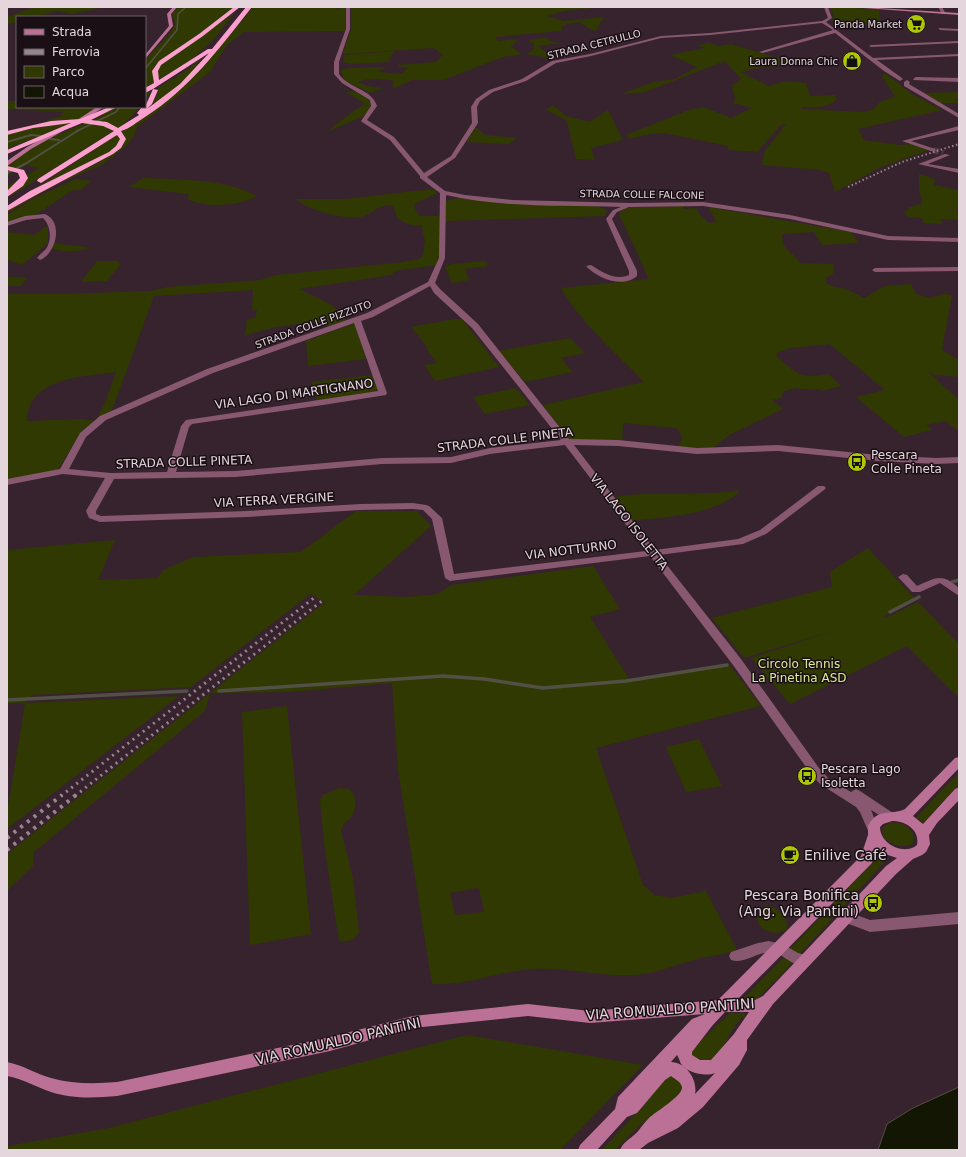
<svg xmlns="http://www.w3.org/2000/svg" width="966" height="1157" viewBox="0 0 966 1157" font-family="'DejaVu Sans',sans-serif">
<rect width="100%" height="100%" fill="#37232d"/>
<path fill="#313902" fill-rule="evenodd" d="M34 7H105L72 14 57 11 35 17H17V22L7 24V17Z
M178 7H235L221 19 161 61 153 74 154 83 149 85 150 93 145 100V60L171 32 175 24 172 14Z
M253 7H332L338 9 340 7H346L345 31 244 32 227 45 210 72 142 123 137 127 134 136 126 146 102 165 59 183 7 213V210L24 199 102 161 95 159 34 189 144 117 188 83 231 34Z
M351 7H600L565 11 546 16 564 21 604 17 595 32 579 22 566 24 562 27 561 31 495 37 498 41 519 39 511 47 522 54 503 57 443 80H412L395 88H392L394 81C384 79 368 77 358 82L368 86 383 88 371 93 345 81 340 70 349 68 384 67 386 68 381 69 379 72 402 74 408 68 399 67 398 65 435 62 443 55 434 48 343 54 351 29Z
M830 7 879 9 880 24 830 21 834 17Z
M235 12 216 37 191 60 158 80 157 67Z
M547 37 550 41 561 43 538 46 555 59 527 54 533 50 534 44 530 42V40Z
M709 43 719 46 731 44 805 66C783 65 762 66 741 72L769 86 786 81 806 83 810 96 835 95 837 99C827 109 814 107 802 107L801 109 861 112 872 110 880 102 895 96 881 75 886 74 912 94 942 110 858 129 864 140 899 145 913 144 929 150 881 167 835 192 829 173 820 170 762 165 764 152 786 124 781 125 760 148 759 152 728 150V146L664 133 650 134 629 139 626 135 689 110 704 107 731 118 752 108 733 103 735 98 732 86 741 79 725 61 645 92 622 94 607 99 654 82 675 79 697 67 670 55 704 48 698 45Z
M394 51 388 62 352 64 343 62 344 55Z
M200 59C198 71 168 94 157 103H153L158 93V88L188 69Z
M345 92H358L370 100 371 109 362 117 326 132 355 110 365 104 353 96Z
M959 92V103H941L924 93Z
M7 101H17V107H97L80 119 45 121C51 118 56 118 62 116L59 115 64 112 7 109Z
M553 105 566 116 590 122 608 110 623 140 591 148 595 160 576 159 567 121 546 110Z
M109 107H140L125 123 11 196H7V186L39 168 26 165 7 176V165L40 142 102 116Z
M72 123 7 149V135L31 127Z
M476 127 485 135 517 138 509 144 466 142Z
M919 174 935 179 934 185 959 190V220L941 219V224L924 223 922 218 909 217 904 213 910 207 922 204 919 189Z
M143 178C181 180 223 178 257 196 239 206 209 208 189 200L188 194 129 187Z
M76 179 92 181 81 190H73L32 217 7 223V215L35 198Z
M433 189 436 190V194L414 204 415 209 420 216H442L441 258 437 265 394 271 392 275 299 289C314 297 338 304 346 320L329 326 322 322C296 323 270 327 245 336L247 319 255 318 257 310H252L253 290 154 296 111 413 83 429 57 471 7 480V294H58L151 291 168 287 260 280 276 275 403 262 419 259 423 256 425 241 421 225C414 226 402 224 397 217 395 213 395 209 392 205 379 204 372 214 361 217 345 220 307 210 296 199H345ZM116 372 106 400 96 421 81 419 27 421C28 377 83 377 116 372Z
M461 198 595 205 607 210 605 216 444 221 446 201Z
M686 206 683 207 684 209 696 208 700 215 709 223 717 222 708 207 851 232 858 243 822 245 814 232 782 234 783 245 801 263 834 264 833 274 825 278 826 283 832 286 846 289 864 298 885 286 911 284 916 294 930 298 944 294 952 295 942 350 959 360V377L935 375 926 370 959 400V431L945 421 927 425 932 430 904 437 856 397 885 390 830 344 791 348 778 352 776 356C796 373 800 380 828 374L842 386 821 391 818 389 811 390 796 388 784 391 781 398 772 400 783 409 729 435 713 448 677 447 682 439 679 430 675 428 623 423 622 443 570 440 543 405 644 382C615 352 582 324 561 288L649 279 620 216V211L631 207Z
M48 225V243L22 265 7 260V232L34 235Z
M53 243 86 247 90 249C76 251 64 253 51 248Z
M97 261H117L121 264 107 281 81 282Z
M483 261 486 262 488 266 464 269 470 280 452 283 445 267 452 264Z
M7 276 27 278 21 286H7Z
M455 319H462L499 367 435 381 424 365 437 363 426 349 428 348 411 327Z
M355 323 366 359 308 366 306 341Z
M570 338 585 353 561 358 573 372 525 382 499 351Z
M373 375 378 388 374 393 318 403 311 382Z
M516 388 530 405 485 414 473 397Z
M741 490C715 516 668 516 633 521L614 497C656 490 699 497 741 490Z
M356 511H417L431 526 354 595 406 597 438 594 451 585 593 566 620 609 590 617 631 682 728 663 761 706 596 748 643 885 655 895 671 898 706 891 737 950C729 952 721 955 713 956 709 957 705 957 701 958 678 963 658 974 634 975 600 977 567 967 534 969 498 971 469 986 432 984L398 770 392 683 289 692 210 693 205 711 34 852 33 866 7 891V854L325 602 310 594 191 687 32 695 26 703 179 696 7 829V813L25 703 7 704V550L115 540 98 580 158 578 163 570 193 557 301 552ZM479 888 484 912 455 915 450 893Z
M868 548 914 598 884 616 886 618 918 602 959 644V698L907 646 790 704 751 658 836 630 744 658 712 618 832 587 830 572Z
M287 706 311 934 250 945 242 712Z
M699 739 722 786 686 792 666 747Z
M959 772V784L924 822 916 818Z
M339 788C342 788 346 788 348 789 357 793 357 807 353 814 349 822 343 821 341 831L353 878 359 933C354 940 349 942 340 941L338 935 324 843 320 800 323 795Z
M889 823C900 821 912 826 914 838L912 844C896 852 870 834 889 823Z
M881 854 888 858 798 956 789 950Z
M766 905C778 907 788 917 787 929 770 942 744 920 766 905Z
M785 956 793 962 757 999 741 1001Z
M730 1013H746L734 1027 718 1056 707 1062 693 1059 691 1054 693 1048Z
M467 1035 643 1065 560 1150H7V1146L109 1128Z
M671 1075 682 1083 683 1090 666 1108 642 1123 615 1150H602L644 1105 664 1078Z"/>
<path fill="#131603" stroke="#525044" d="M959 1087V1150H878L887 1124 913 1108Z"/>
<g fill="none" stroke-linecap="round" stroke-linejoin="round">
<path stroke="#525044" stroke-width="1.5" d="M145 69 177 30 178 14 186 7
M77 131 116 112 120 107"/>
<path stroke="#525044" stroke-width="2" d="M50 139 59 140
M7 142 31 135 43 136
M7 173 25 164 79 130"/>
<path stroke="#525044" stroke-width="3.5" d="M952 582 959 580
M890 612 919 597
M219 691 443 676 484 679 543 688 626 681 727 665
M7 700 187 691"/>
<path stroke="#513e47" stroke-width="6" stroke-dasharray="6 3" stroke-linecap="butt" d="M933 150 943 153"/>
<path fill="#87586f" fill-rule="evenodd" d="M346 7H350V29L339 62V74C349 89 371 88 377 106L367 120 394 137 424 173 451 156 472 123 471 107 476 99 489 90 522 79 552 61 590 54 661 36 710 33 822 21 828 18 824 7H828L832 18 826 22 873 58 959 54V56L877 60 902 78 903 79 900 81 884 71 835 33 763 53 759 52 833 30 822 23 710 35 661 38 591 56 556 63 526 81 493 92 480 101 477 107 478 123 455 158 427 177 445 191 465 195 512 200 632 203 703 202 790 215 888 236 959 238V242L888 240 790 219 703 206 629 207 617 212 612 219 637 271V276C622 289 597 278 586 266L591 265C604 273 615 281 629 275V271L606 219 613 210 621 207C563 205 503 208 446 195L445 258 435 283 440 289 478 324 569 439 618 440 697 448 778 445 878 455 936 458 959 457V463L936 464 878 461 778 451 697 454 618 446 574 445 655 550 738 539 760 530 818 486H824L826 488 824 490 766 534 743 544 659 555 741 659 819 768 828 778 851 792 856 789 860 791 893 813 895 816 893 819 889 821 871 810 879 830 877 833 873 835 869 833 860 812 856 807 820 784 811 774 733 665 650 556 450 581 445 578 432 519 423 510 413 509 360 510 247 517 100 522 89 518 86 511 105 478 63 474 7 485V479L60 469 80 433 100 416 207 369 367 313 428 282 439 258 440 193 420 178V176L390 140 362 122 361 121 371 106 370 100 342 83 334 74V62L346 29ZM430 286 434 293 472 328 561 440 490 448 451 457 382 458 235 471 176 472 189 427 192 424 323 405 386 395 387 393 361 321 373 317ZM354 323 378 391 186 420 181 426 167 472 111 473 69 469 86 437 106 420 213 373ZM565 445 646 551 454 574 442 518 429 506 426 505 413 503 360 504 247 511 101 516 96 514V511L114 479 235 477 382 464 451 463 490 454Z
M876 7H881V8L879 9Z
M938 7H942L946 14H942Z
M938 28 959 29V31L940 30Z
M959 41V43L871 47 869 46 871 45Z
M916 77 959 78V82L914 80 913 79Z
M907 80 910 82 909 84 959 114V118L904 86V82Z
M959 126V130L911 141 935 149V151H931L902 141Z
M945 154 950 155 928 164 959 169V173L918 164Z
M45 214C64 222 56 254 40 260L37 258C39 255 43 252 46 249 52 240 51 226 43 218L26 220 7 226V222L25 216Z
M959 267V271L875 272 872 270 875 268Z
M903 574 907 575 917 586C937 577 942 573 959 588V596L940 583 920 592H912L898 577Z
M846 911 870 920 959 912V924L870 932 841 921 839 917 841 913Z
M769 941 784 945 798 953 810 956 812 960 810 964C795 970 788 957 775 953 760 949 745 965 731 960L729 956 731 952 758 943Z"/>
<path fill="#bb7196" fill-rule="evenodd" d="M173 7H177L171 14 173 26 145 59V55L169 26 167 14Z
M862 7 959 13V15L864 8Z
M97 107H104L81 122H77V120Z
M61 128 64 130 63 131 31 149 7 166V161L27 147Z
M959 757V768L913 816 923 824 955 789 959 787V800L937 823 929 835 930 844 926 852 922 855 913 859 896 874 773 1004 747 1040V1050L739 1065 703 1107 678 1128 648 1143 639 1150H620C624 1140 633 1138 639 1130 642 1126 645 1122 649 1118 655 1112 683 1096 682 1087 681 1082 675 1079 671 1076L665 1080 637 1113 627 1117 597 1150H578L580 1145 615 1109 618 1097 692 1019 705 1014 590 1023 528 1016 413 1028 330 1051 117 1096C95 1098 72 1099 51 1092 36 1087 23 1079 7 1076V1062C23 1065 36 1074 51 1078 72 1084 95 1084 117 1082L330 1037 413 1016 528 1004 590 1011 718 1000 861 856 868 835V826C878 807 890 816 905 809L955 758ZM892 821C906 821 920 830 917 845 904 856 880 844 880 827L883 824ZM877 848 888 855 897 858 886 866 763 996 755 1000H737L872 863ZM725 1012H749L734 1034 711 1060H700L692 1055V1052L712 1026ZM677 1055C679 1058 680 1062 681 1064 688 1073 705 1077 715 1073L695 1094C698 1080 686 1062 671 1062Z"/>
<path fill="#fb9fcc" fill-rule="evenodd" d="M234 7H240L203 36 161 65 158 71 159 80 208 49H212L246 7H252C219 49 190 88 145 117 137 122 129 129 121 131L126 139 121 148 113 154 36 195 7 211V206L30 191 109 152 116 146 120 139 117 135 41 183 37 181 38 179 114 131 103 126 82 123 7 154V150L71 123 33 128 7 135V131L51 121 80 119 109 107H117L91 120 107 122 118 128 139 115 137 113 142 107H145L153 89 145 93V88L154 83 152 71 159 61 199 34ZM209 53 180 84 147 109 152 104 158 90 153 89Z
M7 166 24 170 28 178 23 186 7 197V191L20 178 18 173 7 170Z"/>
<path stroke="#97868e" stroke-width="2" stroke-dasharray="1.5 2.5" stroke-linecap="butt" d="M848 187 902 162 959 144"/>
<path stroke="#97868e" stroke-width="3" stroke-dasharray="2 4.5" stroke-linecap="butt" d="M61 796 315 597
M75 796 323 600"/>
<path stroke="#97868e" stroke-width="4" stroke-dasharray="3 5.5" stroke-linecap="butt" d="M7 838 62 795
M7 850 76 795"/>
</g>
<defs>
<symbol id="supermarket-disc" viewBox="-11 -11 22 22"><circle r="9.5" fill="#afc505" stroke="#190f14"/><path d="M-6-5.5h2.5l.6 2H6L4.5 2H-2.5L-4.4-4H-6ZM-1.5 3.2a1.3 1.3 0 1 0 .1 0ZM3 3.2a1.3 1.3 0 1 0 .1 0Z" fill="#111"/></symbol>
<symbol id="shop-disc" viewBox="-11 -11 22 22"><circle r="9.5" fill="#afc505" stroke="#190f14"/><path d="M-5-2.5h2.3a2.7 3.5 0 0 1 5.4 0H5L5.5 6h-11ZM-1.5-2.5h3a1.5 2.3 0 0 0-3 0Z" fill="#111"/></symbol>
<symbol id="bus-disc" viewBox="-11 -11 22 22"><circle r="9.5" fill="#afc505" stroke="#190f14"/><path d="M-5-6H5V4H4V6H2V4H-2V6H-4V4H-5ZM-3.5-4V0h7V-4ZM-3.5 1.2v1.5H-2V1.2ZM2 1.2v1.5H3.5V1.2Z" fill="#111"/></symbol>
<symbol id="cafe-disc" viewBox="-11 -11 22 22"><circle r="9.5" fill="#afc505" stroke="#190f14"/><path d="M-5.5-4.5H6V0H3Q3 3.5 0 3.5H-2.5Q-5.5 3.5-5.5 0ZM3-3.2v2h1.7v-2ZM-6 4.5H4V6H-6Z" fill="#111"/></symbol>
</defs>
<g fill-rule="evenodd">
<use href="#supermarket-disc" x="905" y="13" width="22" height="22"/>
<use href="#shop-disc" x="841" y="50" width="22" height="22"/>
<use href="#bus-disc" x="846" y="451" width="22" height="22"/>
<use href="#bus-disc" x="796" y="765" width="22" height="22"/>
<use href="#cafe-disc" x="779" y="844" width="22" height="22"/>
<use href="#bus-disc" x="862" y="892" width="22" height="22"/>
</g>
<g text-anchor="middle" stroke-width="3" stroke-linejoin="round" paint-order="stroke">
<g font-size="10" fill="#e4d6dc" stroke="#190f14" text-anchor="end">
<text x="902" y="28">Panda Market</text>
<text x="838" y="65">Laura Donna Chic</text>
</g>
<g font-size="10" fill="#e4d6dc" stroke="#190f14">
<text transform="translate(594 44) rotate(-14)" y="4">STRADA CETRULLO</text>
<text transform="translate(642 194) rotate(1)" y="4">STRADA COLLE FALCONE</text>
<text transform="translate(313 324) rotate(-20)" y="4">STRADA COLLE PIZZUTO</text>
</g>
<g font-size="12" fill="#e4d6dc" stroke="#190f14">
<text transform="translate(294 394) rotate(-8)" y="4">VIA LAGO DI MARTIGNANO</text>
<text transform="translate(505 440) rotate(-7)" y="4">STRADA COLLE PINETA</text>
<text transform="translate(184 462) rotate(-2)" y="4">STRADA COLLE PINETA</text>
<text transform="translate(274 500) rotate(-3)" y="4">VIA TERRA VERGINE</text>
<text transform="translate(629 522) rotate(52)" y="4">VIA LAGO ISOLETTA</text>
<text transform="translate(571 550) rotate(-7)" y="4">VIA NOTTURNO</text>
</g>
<g font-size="12" fill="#e4d6dc" stroke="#190f14" text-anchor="start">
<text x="871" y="459">Pescara<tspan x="871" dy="14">Colle Pineta</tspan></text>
<text x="821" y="773">Pescara Lago<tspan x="821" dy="14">Isoletta</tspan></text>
</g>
<g font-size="12" fill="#daec8b" stroke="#190f14">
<text x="799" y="668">Circolo Tennis<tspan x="799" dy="14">La Pinetina ASD</tspan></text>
</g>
<g font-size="14" fill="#e4d6dc" stroke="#190f14" text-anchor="start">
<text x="804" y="860">Enilive Café</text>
<text x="859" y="900" text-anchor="end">Pescara Bonifica<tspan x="859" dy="16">(Ang. Via Pantini)</tspan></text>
</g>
<g font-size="14" fill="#e4d6dc" stroke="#190f14">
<text transform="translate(670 1009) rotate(-4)" y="5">VIA ROMUALDO PANTINI</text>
<text transform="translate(338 1041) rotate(-13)" y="5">VIA ROMUALDO PANTINI</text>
</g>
</g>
<rect width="966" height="1157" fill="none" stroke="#e4d6dc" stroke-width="16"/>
<rect x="16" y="16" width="130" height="92" fill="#190f14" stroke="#6a5f64"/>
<rect x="24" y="29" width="20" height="6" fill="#bb7196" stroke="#6a5f64"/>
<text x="52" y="36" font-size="12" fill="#e4d6dc">Strada</text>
<rect x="24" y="49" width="20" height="6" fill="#97868e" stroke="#6a5f64"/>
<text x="52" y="56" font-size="12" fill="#e4d6dc">Ferrovia</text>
<rect x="24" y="66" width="20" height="12" fill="#313902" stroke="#6a5f64"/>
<text x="52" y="76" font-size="12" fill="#e4d6dc">Parco</text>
<rect x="24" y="86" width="20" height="12" fill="#131603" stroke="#6a5f64"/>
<text x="52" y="96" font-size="12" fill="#e4d6dc">Acqua</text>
</svg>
